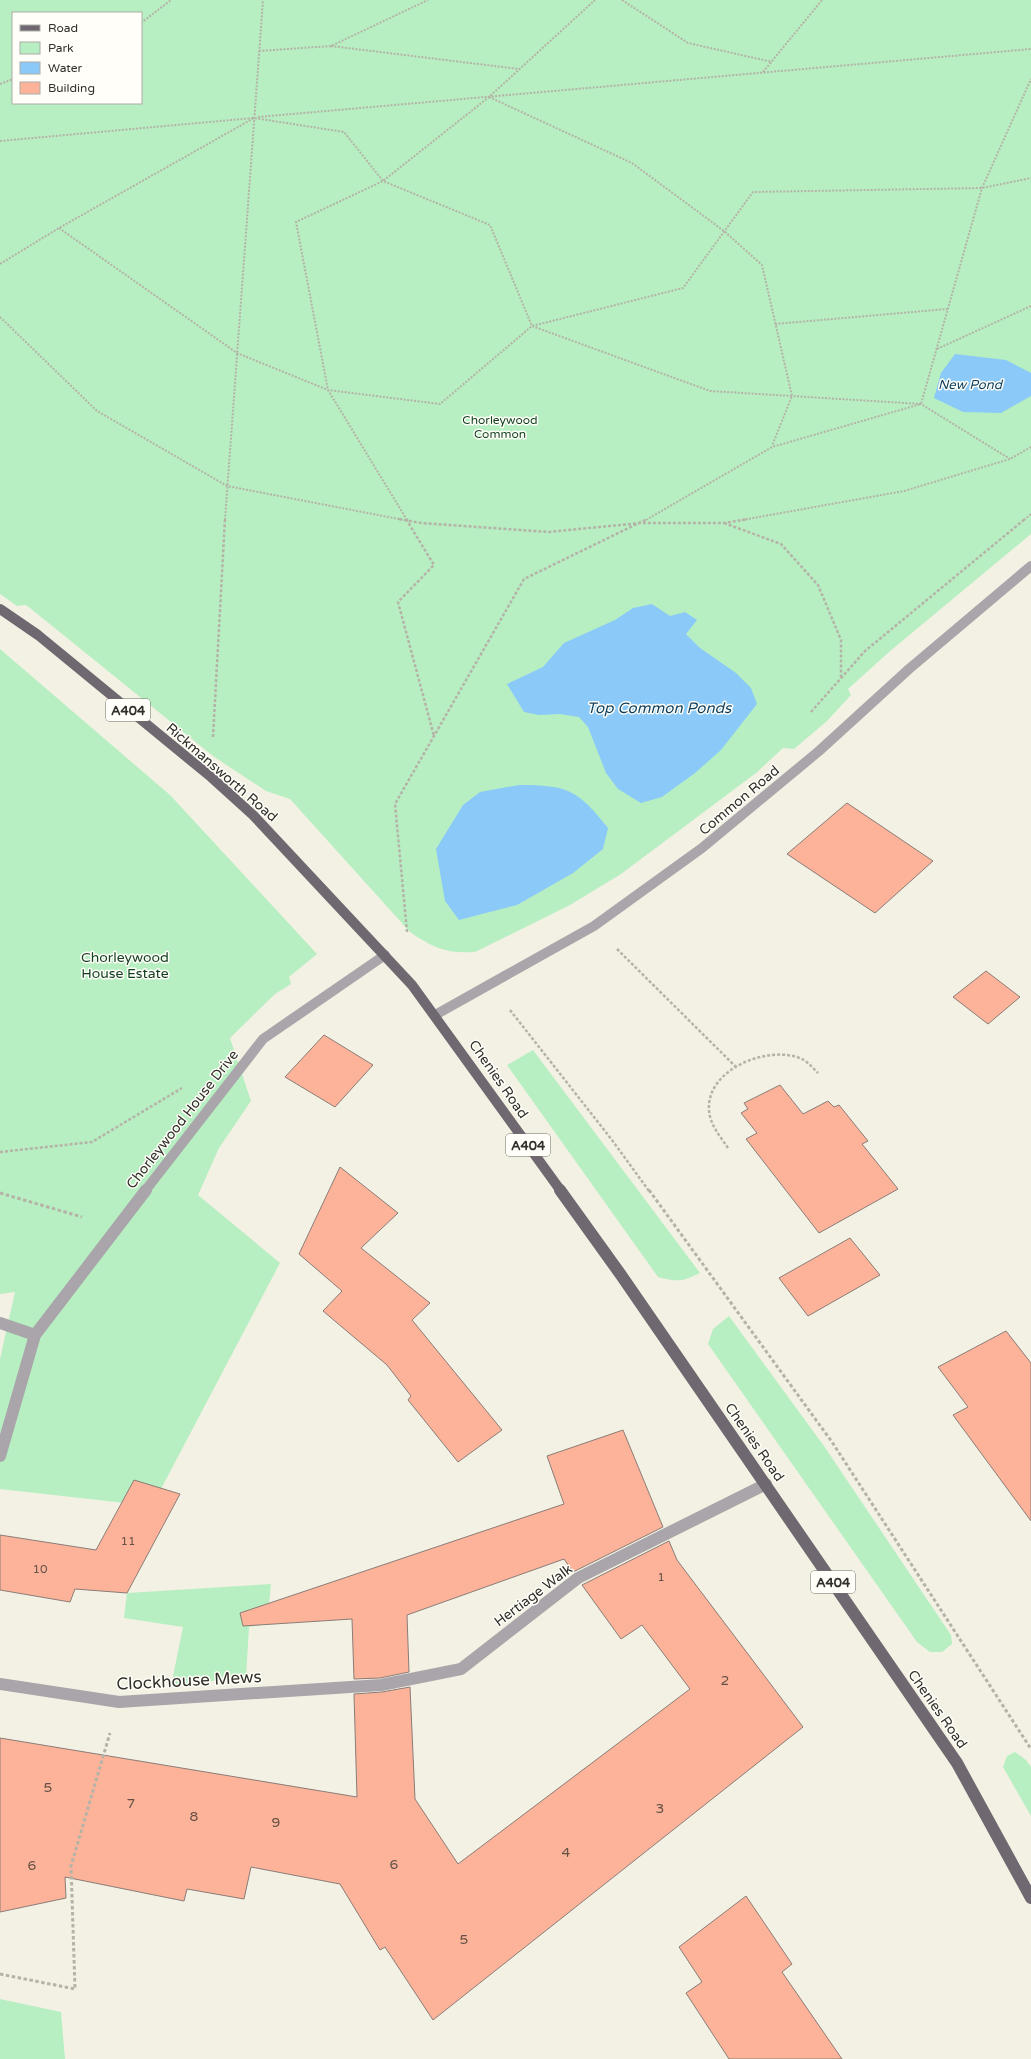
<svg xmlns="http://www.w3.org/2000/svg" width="1031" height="2059" viewBox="0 0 1031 2059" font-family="'Varela Round',sans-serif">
<rect width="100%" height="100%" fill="#f3f1e3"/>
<path fill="#b7efc2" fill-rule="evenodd" d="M0 0H1031V534L889 652 848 689 851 695 827 721 794 749 783 748 756 773 621 874 570 905 475 952C447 954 433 948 410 932L290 799 266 791 213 756 30 608 26 605 17 606 0 594ZM13 13H141V103H13Z
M0 649 170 795 317 954 289 977 291 984 275 994 230 1038 251 1101 219 1148 198 1195 280 1263 152 1506 0 1489V1359L15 1292 0 1294Z
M533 1050 700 1273C682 1282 677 1282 658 1277L507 1065Z
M729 1316 824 1446 951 1635 952 1644 942 1652H930L917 1642 708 1344 713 1329Z
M271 1584 267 1624 249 1627 246 1677 171 1686 183 1627 124 1618 127 1593Z
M1015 1752 1026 1760 1031 1767V1816L1003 1767 1007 1756Z
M0 1999 61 2012 65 2059H0Z"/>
<path fill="#8ac9f8" d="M955 354 1006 360 1031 373V396L1001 413 963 412 934 398 941 373Z
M652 604 670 616 685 612 697 620 686 634 700 648 736 673 751 688 757 704 721 750 695 773 662 797 641 803 618 789 606 773 588 727 579 717 560 714 539 715 524 712 507 684 543 667 564 643 615 620 633 608Z
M519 785C568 785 578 790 608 828L603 849 573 873 517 905 459 920 445 901 436 849 463 805 480 792Z"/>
<path fill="#fcb399" stroke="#8a7c77" d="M847 803 933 861 875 913 787 854Z
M986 971 1020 997 988 1024 953 997Z
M324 1035 373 1065 335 1107 285 1077Z
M780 1085 803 1114 828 1101 834 1107 839 1105 868 1141 862 1144 898 1189 819 1233 746 1139 757 1133 741 1113 748 1109 744 1103Z
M340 1167 398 1213 361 1248 430 1303 412 1320 502 1430 458 1462 408 1400 411 1396 387 1365 323 1311 342 1291 299 1254Z
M850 1238 880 1275 808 1316 779 1278Z
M1006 1331 1031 1363V1521L953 1415 968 1407 938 1367Z
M623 1430 663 1527 573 1572 564 1559 407 1615 409 1672 380 1678 354 1679 352 1619 243 1626 240 1613 564 1504 547 1456Z
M134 1480 180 1494 127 1593 75 1589 70 1602 0 1590V1535L96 1550Z
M669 1541 677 1560 803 1727 433 2020 385 1947 380 1950 340 1884 251 1867 244 1899 187 1889 184 1901 65 1877 66 1898 0 1912V1738L357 1797 354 1694 382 1692 410 1687 415 1799 458 1864 690 1689 642 1625 621 1639 582 1585Z
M746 1896 792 1964 782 1972 842 2059H729L686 1993 702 1982 679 1947Z"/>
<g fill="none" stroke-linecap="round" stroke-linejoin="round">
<path stroke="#b5b3a7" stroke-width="2" stroke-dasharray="2 1.5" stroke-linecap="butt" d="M622 0 688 43 772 62
M141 23 171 0
M331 46 519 69
M259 51 331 46 428 0
M763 72 822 0
M0 84 13 79
M489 97 632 163 724 231 762 265 792 396 772 446
M258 117 1031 49
M0 141 253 118
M59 228 237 353 328 390 440 404 532 326 683 288 753 192 982 188 1031 178
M0 264 59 228 254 118 344 132 383 181 490 225 532 326 710 391 921 404 1010 459
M0 317 97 411 227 486 404 520
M775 324 947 309
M937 349 1031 306
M225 520 263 0
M407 520 328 390 296 222 383 181 489 97 595 0
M646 520 772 447 921 404 982 188 1031 79
M742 520 904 491 1010 459 1031 447
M1024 520 1031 514"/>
<path stroke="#b5b3a7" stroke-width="2.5" stroke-dasharray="3 2" stroke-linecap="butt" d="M399 519 421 523 549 532 640 523H724L748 519
M406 519 434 565 398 602 434 736
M724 523 781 544 818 585 841 640V678
M811 712 865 651 1025 519
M213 737 225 519
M407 932 395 804 524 579 647 519
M617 949 735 1066
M510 1010 612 1140 649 1191
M728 1148C720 1136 710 1125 709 1110 706 1069 769 1044 802 1059 808 1062 813 1068 818 1073
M0 1152 92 1142 182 1088"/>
<path stroke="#b5b3a7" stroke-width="3" stroke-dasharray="3.5 2.5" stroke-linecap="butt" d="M649 1190 832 1442 1031 1749
M0 1193 82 1217
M0 1974 75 1989 71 1866 110 1733"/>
<path stroke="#aaa5aa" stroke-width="10" d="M145 1191 263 1039 385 955"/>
<path stroke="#aaa5aa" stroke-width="12" d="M0 1323 35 1335
M0 1456 35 1335 146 1190
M0 1684 119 1702 381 1685 461 1669 578 1578 766 1484"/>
<path stroke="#aaa5aa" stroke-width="10" d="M435 1015 594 926 702 848 819 751 909 669 1031 566"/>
<path stroke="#706870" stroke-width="10" d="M0 609 38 635 211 777 253 815 412 985 561 1191"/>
<path stroke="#706870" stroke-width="12" d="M560 1190 621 1275 957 1763 1031 1898"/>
</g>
<g text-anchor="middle" stroke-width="3" stroke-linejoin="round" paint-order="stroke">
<g font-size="12" fill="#103e1f" stroke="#fffef8">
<text x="500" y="424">Chorleywood<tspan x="500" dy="14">Common</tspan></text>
</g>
<g font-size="12" fill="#645146">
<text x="128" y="1545">11</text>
<text x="40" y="1573">10</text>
<text x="661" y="1581">1</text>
</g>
<g font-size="13" font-style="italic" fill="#0d3e5d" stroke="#fffef8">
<text x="970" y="389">New Pond</text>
</g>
<g fill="#fffef8" stroke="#6f6e68" stroke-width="1">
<rect x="106" y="699" width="44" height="22" rx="3"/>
<rect x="506" y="1134" width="44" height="22" rx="3"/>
<rect x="811" y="1571" width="44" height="22" rx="3"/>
</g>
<g font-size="13" font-weight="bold" fill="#31302a">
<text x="128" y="715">A404</text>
<text x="528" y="1150">A404</text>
<text x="833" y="1587">A404</text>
</g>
<g font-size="14" fill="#31302a" stroke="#fffef8">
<text transform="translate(222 772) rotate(41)" y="5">Rickmansworth Road</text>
<text transform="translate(739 800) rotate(-40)" y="5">Common Road</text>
<text transform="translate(499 1079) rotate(55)" y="5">Chenies Road</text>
<text transform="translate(182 1119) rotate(-52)" y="5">Chorleywood House Drive</text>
<text transform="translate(755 1442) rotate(55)" y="5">Chenies Road</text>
<text transform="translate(533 1595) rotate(-37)" y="5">Hertiage Walk</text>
<text transform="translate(938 1709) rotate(55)" y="5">Chenies Road</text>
</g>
<g font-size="14" fill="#103e1f" stroke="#fffef8">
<text x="125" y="962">Chorleywood<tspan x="125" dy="16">House Estate</tspan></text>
</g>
<g font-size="14" fill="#645146">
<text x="725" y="1685">2</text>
<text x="48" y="1792">5</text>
<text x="131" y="1808">7</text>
<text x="660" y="1813">3</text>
<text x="194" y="1821">8</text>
<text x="276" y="1827">9</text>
<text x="566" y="1857">4</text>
<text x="394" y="1869">6</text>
<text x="32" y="1870">6</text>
<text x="464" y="1944">5</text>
</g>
<g font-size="15" font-style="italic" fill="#0d3e5d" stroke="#fffef8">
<text x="659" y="713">Top Common Ponds</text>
</g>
<g font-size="17" fill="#31302a" stroke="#fffef8">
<text transform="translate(189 1680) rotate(-3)" y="6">Clockhouse Mews</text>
</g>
</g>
<rect x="12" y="12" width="130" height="92" fill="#fffef8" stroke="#adaca6"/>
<rect x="20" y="25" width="20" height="6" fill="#706870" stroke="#adaca6"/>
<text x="48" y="32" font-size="12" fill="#31302a">Road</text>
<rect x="20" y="42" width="20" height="12" fill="#b7efc2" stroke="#adaca6"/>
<text x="48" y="52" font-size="12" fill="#31302a">Park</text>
<rect x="20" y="62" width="20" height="12" fill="#8ac9f8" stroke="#adaca6"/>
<text x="48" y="72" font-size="12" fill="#31302a">Water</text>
<rect x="20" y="82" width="20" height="12" fill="#fcb399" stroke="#adaca6"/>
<text x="48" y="92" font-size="12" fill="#31302a">Building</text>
</svg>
